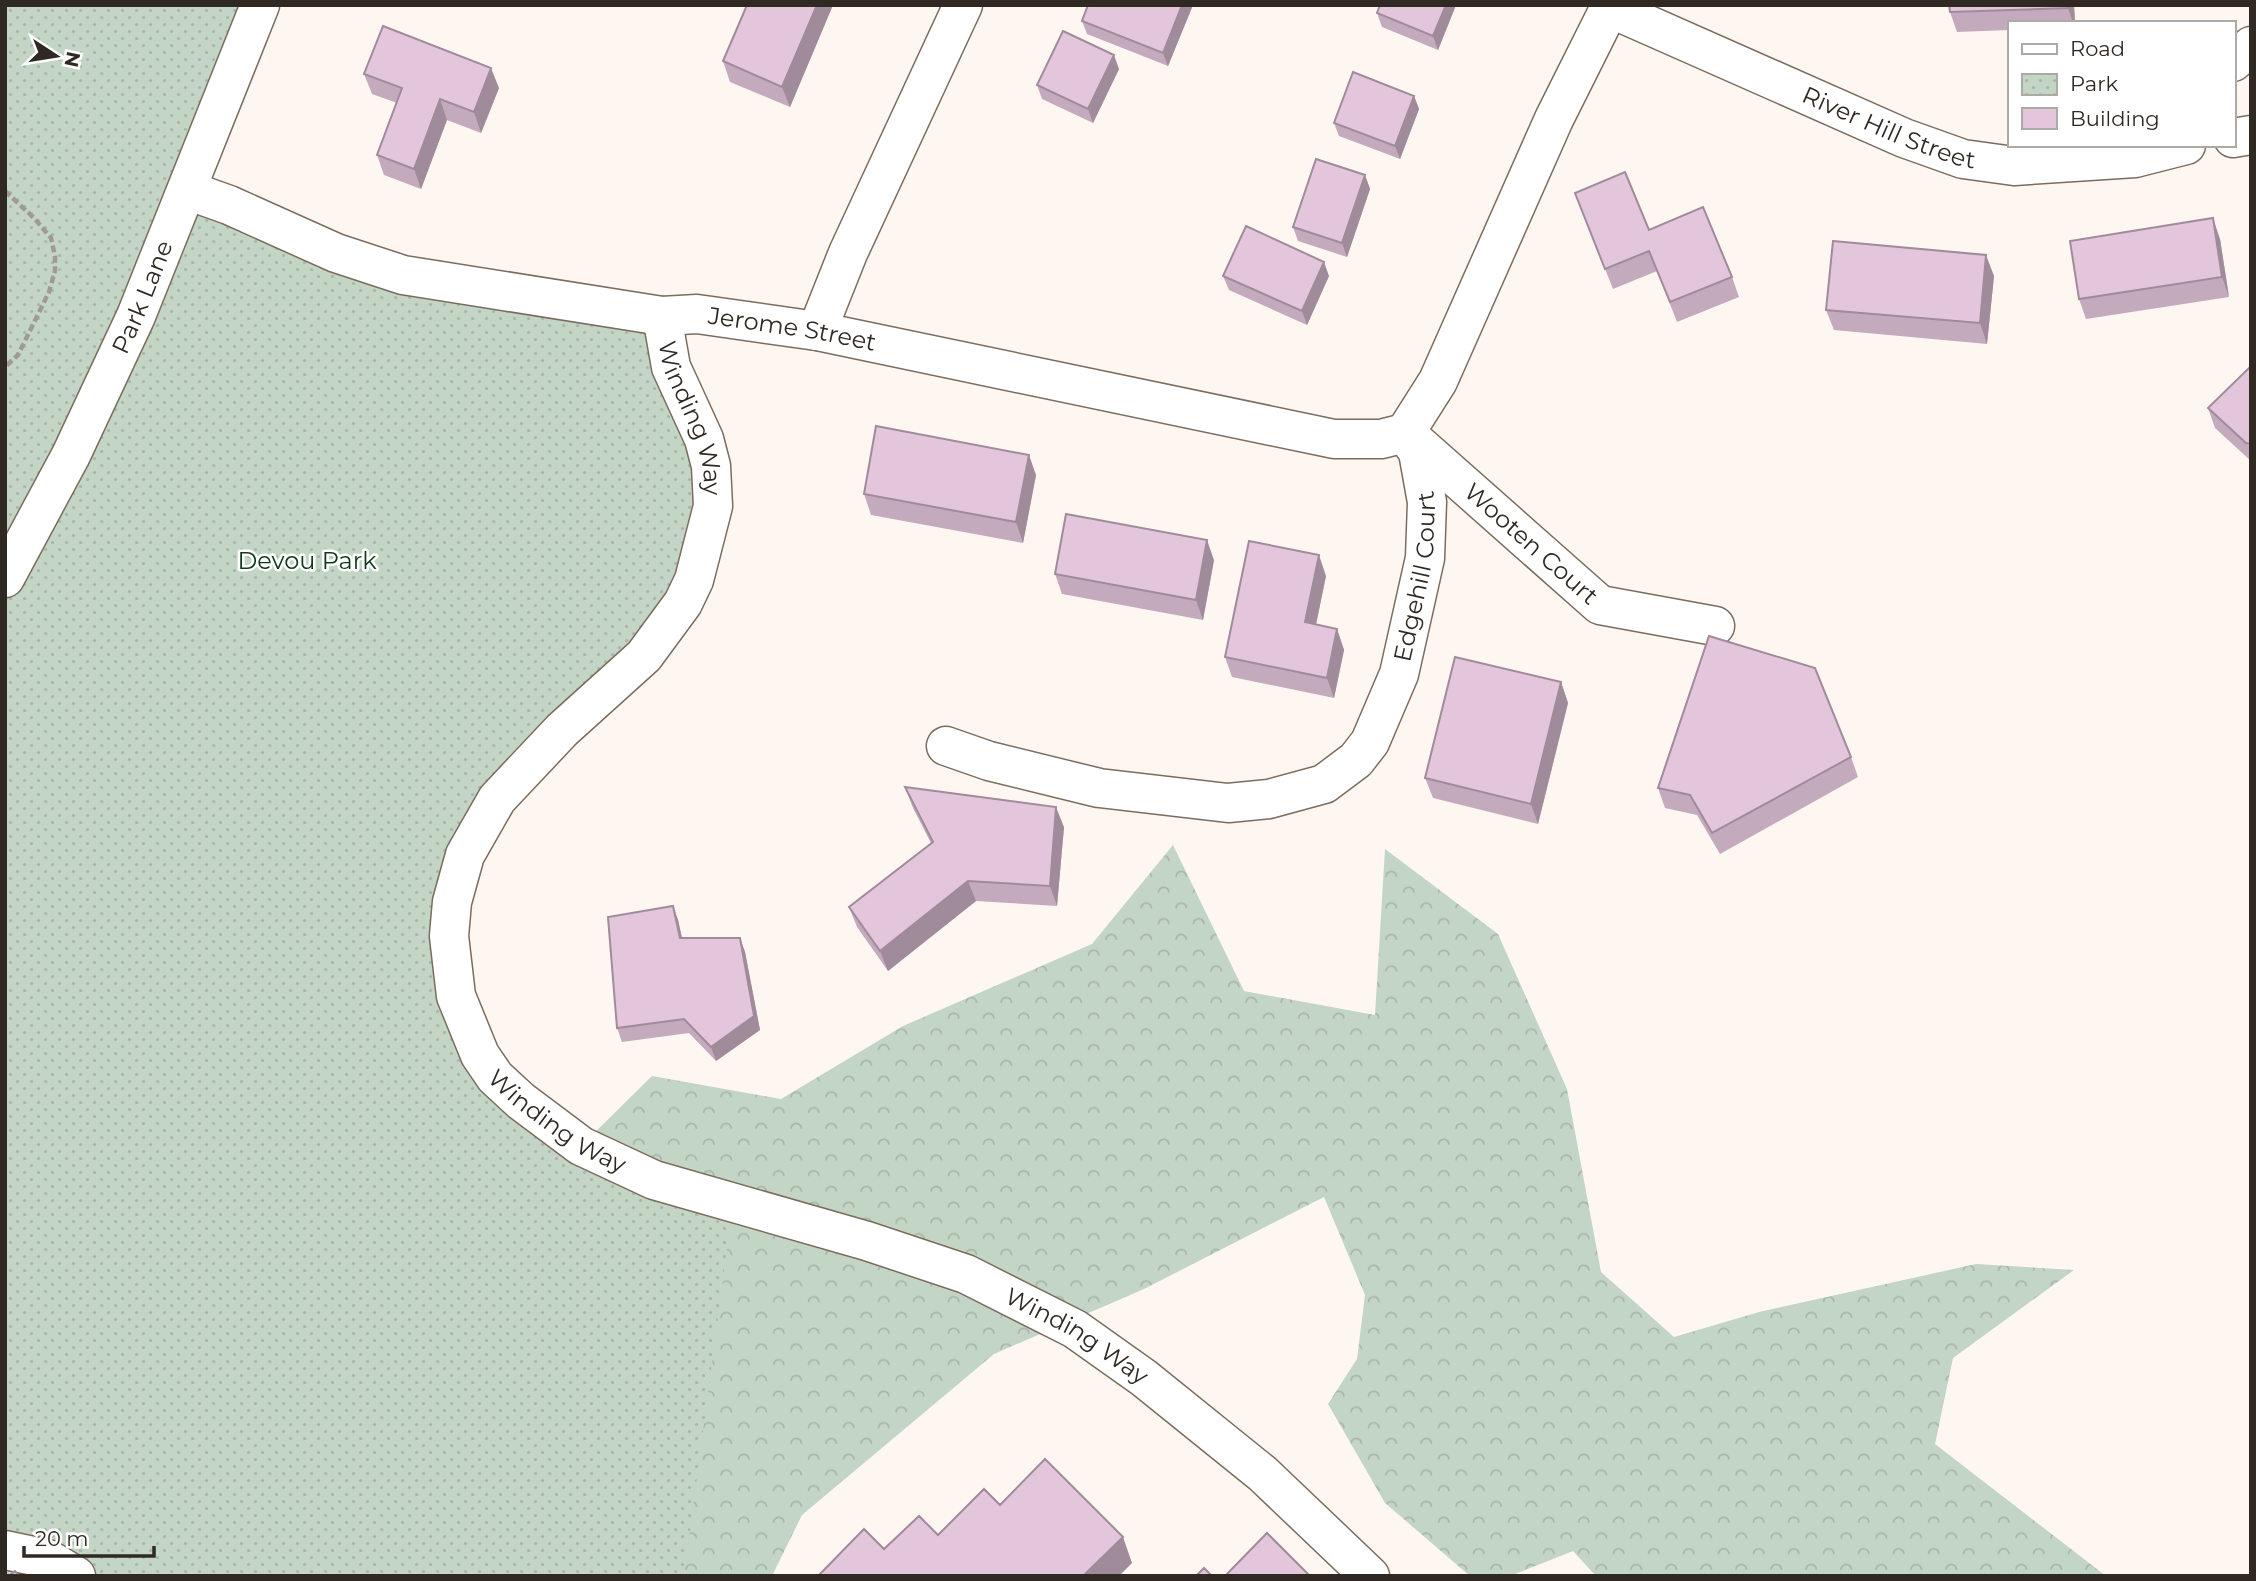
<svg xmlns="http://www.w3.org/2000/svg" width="2256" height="1581" viewBox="0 0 2256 1581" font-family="Montserrat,sans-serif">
<defs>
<pattern id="forest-crowns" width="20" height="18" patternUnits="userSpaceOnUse" patternTransform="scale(1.75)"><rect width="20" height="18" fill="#c3d5c4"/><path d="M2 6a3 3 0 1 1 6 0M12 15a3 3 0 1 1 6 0" fill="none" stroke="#a8b7a8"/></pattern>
<pattern id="park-dots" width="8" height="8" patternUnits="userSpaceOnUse" patternTransform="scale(1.75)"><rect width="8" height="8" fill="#c3d5c4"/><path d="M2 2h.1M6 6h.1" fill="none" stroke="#a8b7a8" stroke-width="1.8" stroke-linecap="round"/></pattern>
</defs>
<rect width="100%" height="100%" fill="#fef7f1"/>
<path fill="url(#forest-crowns)" d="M5 713 562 730 452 902 480 1055 581 1146 652 1076 781 1099 903 1026 1092 944 1173 845 1244 991 1375 1015 1385 849 1498 934 1567 1089 1601 1272 1674 1337 1759 1312 1976 1264 2074 1270 1953 1358 1935 1444 2106 1576H1596L1573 1551 1510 1576H1470L1385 1503 1328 1404 1357 1359 1365 1295 1324 1197 1144 1289 994 1354 802 1515 772 1576H274Z"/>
<path fill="url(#park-dots)" d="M5 5H260L188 190 336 253 662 316 704 439 694 580 497 799 449 936 521 1101 733 1203 684 1576H5Z"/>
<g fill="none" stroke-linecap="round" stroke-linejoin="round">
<defs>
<g id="minor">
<path id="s1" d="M1610 8 1904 138 1963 159 2014 166 2135 158 2186 145"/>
<path d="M2233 62 2251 46"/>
<path d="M2233 138 2251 135"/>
<path id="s2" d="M187 190 229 205 336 253 403 275 662 316 697 314 817 331 1334 439H1381L1405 433"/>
<path id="s3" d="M662 316 671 367 704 439 711 466 713 506 694 580 683 603 644 656 562 730 497 799 465 855 452 902 449 936 456 996 480 1055 495 1077 521 1101 581 1146 654 1180 867 1241 966 1274 1075 1329 1144 1378 1263 1474 1370 1576"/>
<path d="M817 331 848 253 963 5"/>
<path d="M1405 433 1438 381 1554 119 1611 5"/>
<path id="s4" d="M1409 436 1600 605 1715 626"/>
<path id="s5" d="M5 578 71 455 136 316 260 5"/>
<path id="s6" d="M946 746 989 761 1099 788 1228 803 1269 799 1324 784 1356 760 1370 742 1399 674 1425 558 1427 502 1418 452 1405 433"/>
<path d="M5 1550 48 1559 76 1576"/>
</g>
</defs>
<use href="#minor" stroke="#7c6c5e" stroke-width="41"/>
<path stroke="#a19a94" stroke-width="4.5" stroke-dasharray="7 3.5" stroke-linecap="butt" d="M5 191 34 218 51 238 55 256V271L49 292 18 355 5 367"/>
<use href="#minor" stroke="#fff" stroke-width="38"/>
</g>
<path fill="#c4aabd" d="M833 5 790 107 730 82 723 61Z
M1193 5 1168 66 1087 34 1082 21Z
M1456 5 1438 50 1382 27 1377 13Z
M2074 5 2075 23H2009V30L1957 32 1950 12Z
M1119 69 1093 123 1042 99 1037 85Z
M364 74 499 88 481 133 447 120 421 189 384 175 377 155 397 103 372 94Z
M1414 96 1419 109 1400 159 1339 136 1334 123Z
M1365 175 1370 189 1347 257 1298 241 1293 227Z
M1575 193 1649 230 1732 277 1739 297 1677 322 1657 271 1613 289Z
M2220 239 2229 297 2086 319 2079 299Z
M1223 276H1329L1307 325 1229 290Z
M1994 276 1987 344 1834 330 1826 310Z
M2251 366V461L2215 428 2208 408Z
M1036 475 1023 543 871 515 864 494Z
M1214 560 1203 620 1062 594 1055 574Z
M1326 576 1316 625 1337 629 1344 650 1334 698 1232 677 1225 657Z
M1561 682 1568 703 1538 824 1433 798 1425 778Z
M1851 757 1858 777 1720 854 1697 815 1665 808 1658 788Z
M905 787 1064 827 1057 906 976 901 888 971 857 927 849 907 931 843 913 808Z
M673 906 678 920 682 938H740L745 952 760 1030 716 1061 689 1033 622 1042 617 1028Z"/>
<path fill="#a08b9a" d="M817 5H833L790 107 782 87Z
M1182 5H1193L1168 66 1163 53Z
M1446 5H1456L1438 50 1433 36Z
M2067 5H2074L2075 23H2073Z
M1114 55 1119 69 1093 123 1088 109Z
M491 68 499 88 481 133 474 112Z
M1414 96 1419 109 1400 159 1395 146Z
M440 99 447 120 421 189 414 169Z
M1365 175 1370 189 1347 257 1342 243Z
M2213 218 2220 239 2229 297 2222 277Z
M1986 255 1994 276 1987 344 1980 323Z
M1324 262 1329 276 1307 325 1302 311Z
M1029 455 1036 475 1023 543 1016 522Z
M1207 540 1214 560 1203 620 1196 600Z
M1319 555 1326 576 1312 643 1305 622Z
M1337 629 1344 650 1334 698 1327 678Z
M1561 682 1568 703 1538 824 1531 804Z
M1056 807 1064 827 1057 906 1050 886Z
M968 881 976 901 888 971 880 951Z
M673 906 678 920 685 952 680 938Z
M740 938 745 952 760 1030 716 1061 711 1047Z
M1123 1537 1132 1563 1119 1576H1083Z"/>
<path fill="#e4c6dc" stroke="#a08b9a" stroke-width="2" d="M747 5H817L782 87 723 61Z
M1088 5H1182L1163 53 1082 21Z
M1380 5H1446L1433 36 1377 13Z
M1949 5H2067L2068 8 1950 12Z
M383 26 491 68 474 112 440 99 414 169 377 155 402 88 364 74Z
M1063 31 1114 55 1088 109 1037 85Z
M1353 72 1414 96 1395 146 1334 123Z
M1316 159 1365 175 1342 243 1293 227Z
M1625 172 1649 230 1703 207 1732 277 1670 302 1649 251 1605 269 1575 193Z
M2213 218 2222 277 2079 299 2070 241Z
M1246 226 1324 262 1302 311 1223 276Z
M1833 241 1986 255 1980 323 1826 310Z
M2251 366V444L2246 443 2208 408Z
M876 426 1029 455 1016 522 864 494Z
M1066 514 1207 540 1196 600 1055 574Z
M1249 541 1319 555 1305 622 1337 629 1327 678 1225 657Z
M1709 636 1815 668 1851 757 1712 833 1690 795 1658 788Z
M1455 657 1561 682 1531 804 1425 778Z
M905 787 1056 807 1050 886 968 881 880 951 849 907 933 842Z
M673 906 680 938H740L754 1016 711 1047 684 1019 617 1028 608 917Z
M1045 1459 1123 1537 1083 1576H818L864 1529 884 1549 919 1516 938 1535 984 1489 1000 1505Z
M1267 1533 1310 1576H1225Z
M1204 1568 1212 1576H1196Z
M15 1571 19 1576H9Z"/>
<g text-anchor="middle" stroke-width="5" stroke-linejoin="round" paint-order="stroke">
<g font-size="24" fill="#302923" stroke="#fff">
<text dy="8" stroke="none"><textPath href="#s1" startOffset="304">River Hill Street</textPath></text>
<text dy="8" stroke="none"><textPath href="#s5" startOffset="313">Park Lane</textPath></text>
<text dy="8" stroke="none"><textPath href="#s2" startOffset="626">Jerome Street</textPath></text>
<text dy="8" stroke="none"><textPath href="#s3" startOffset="107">Winding Way</textPath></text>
<text dy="8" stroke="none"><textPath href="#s4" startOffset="163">Wooten Court</textPath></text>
<text dy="8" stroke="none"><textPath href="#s6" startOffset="623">Edgehill Court</textPath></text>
<text dy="8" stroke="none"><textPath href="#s3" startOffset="947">Winding Way</textPath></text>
<text dy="8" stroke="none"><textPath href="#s3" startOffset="1514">Winding Way</textPath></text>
</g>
<g font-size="24" fill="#0f3917" stroke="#fff">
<text x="307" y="569">Devou Park</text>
</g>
</g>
<rect width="2256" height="1581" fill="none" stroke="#302923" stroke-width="14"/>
<rect x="2008" y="21" width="228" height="126" fill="#ffffff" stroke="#aca9a7" stroke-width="2"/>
<rect x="2022" y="44" width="35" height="10" fill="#ffffff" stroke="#aca9a7" stroke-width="2"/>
<text x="2070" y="56" font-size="21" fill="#302923">Road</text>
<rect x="2022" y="74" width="35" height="21" fill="url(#park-dots)" stroke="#aca9a7" stroke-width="2"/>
<text x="2070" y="91" font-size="21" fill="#302923">Park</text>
<rect x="2022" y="108" width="35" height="21" fill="#e4c6dc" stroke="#aca9a7" stroke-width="2"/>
<text x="2070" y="126" font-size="21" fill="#302923">Building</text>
<g transform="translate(56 56) rotate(102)" stroke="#ffffff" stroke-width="5" paint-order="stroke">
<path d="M0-5L12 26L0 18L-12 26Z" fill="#302923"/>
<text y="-10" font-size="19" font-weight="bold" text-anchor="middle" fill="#302923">N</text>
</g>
<path d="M24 1546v10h130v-10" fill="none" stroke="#302923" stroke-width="3.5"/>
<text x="35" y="1546" font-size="21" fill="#302923" stroke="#ffffff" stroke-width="5" paint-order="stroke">20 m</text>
</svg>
